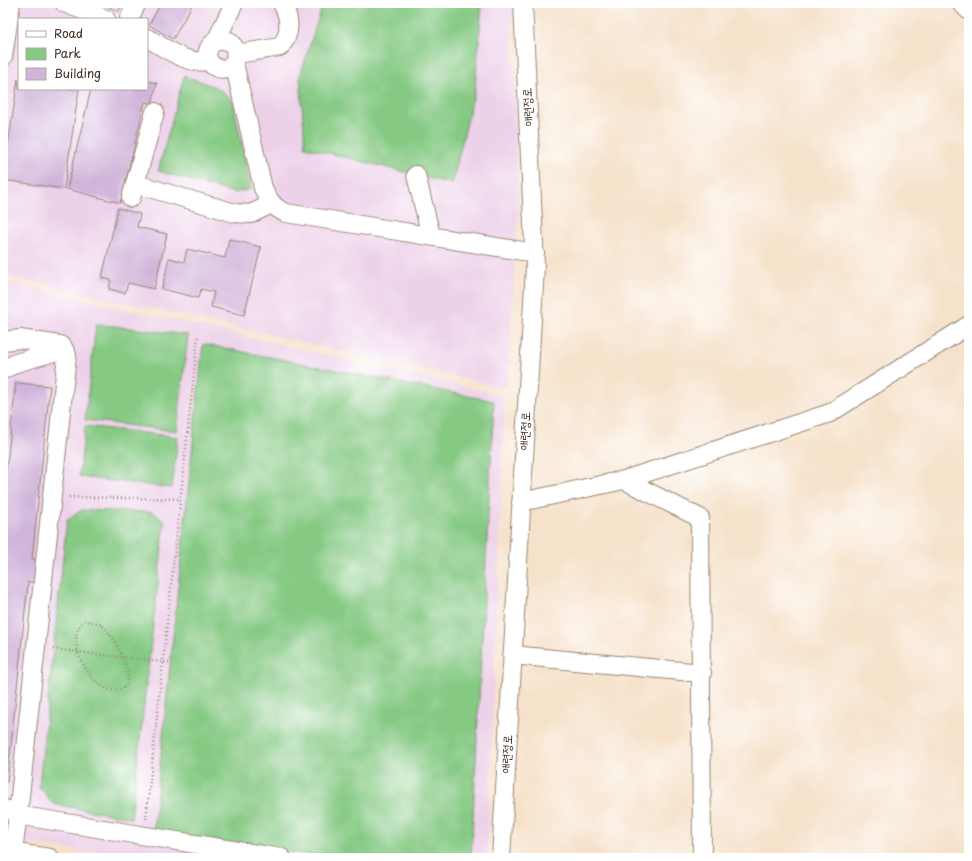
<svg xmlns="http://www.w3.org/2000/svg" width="972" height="861" viewBox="0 0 972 861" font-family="'Playpen Sans','Poor Story',sans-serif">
<rect width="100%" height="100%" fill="#fff"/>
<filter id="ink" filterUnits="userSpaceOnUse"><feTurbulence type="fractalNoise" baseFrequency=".025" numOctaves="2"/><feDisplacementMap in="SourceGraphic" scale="8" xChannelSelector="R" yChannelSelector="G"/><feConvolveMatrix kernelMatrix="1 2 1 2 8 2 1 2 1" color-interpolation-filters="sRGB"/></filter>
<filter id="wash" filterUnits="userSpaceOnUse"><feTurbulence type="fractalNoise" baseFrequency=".012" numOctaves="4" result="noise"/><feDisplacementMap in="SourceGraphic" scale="16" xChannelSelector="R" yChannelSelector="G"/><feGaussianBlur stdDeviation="0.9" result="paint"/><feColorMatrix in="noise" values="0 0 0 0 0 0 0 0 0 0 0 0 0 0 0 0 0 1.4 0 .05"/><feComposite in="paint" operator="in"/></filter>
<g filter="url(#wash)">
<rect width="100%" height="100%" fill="#f6e2cb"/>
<path fill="#edd1e9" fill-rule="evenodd" d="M3 3H511L519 201 507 388 3 275ZM19 19H147V89H19Z
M3 281 505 396 487 858H122L3 839Z"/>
<path fill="#85c983" stroke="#607a50" d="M323 3H482L475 89 452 184 305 147 300 76Z
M184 76C201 82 222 86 233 102L251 189 234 193 158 171Z
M96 324 188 335 177 431 85 420Z
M203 344 494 401 471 858H333L153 832Z
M85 426 178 437 172 488 79 477Z
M82 510 152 512 165 521 131 818 53 804 39 786 67 519Z"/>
<g id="blocks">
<path fill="#d0b4da" d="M101 3H124L118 12Z
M161 3H193L173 39 149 25Z
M18 79 19 89H79L64 189 3 180Z
M147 81 157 83 152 104 145 102 120 203 67 189 91 89H147Z
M118 208 140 214 137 227 167 234 154 289 128 283 125 293 109 289 111 280 102 278Z
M229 239 261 247 244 315 211 307 214 292 201 289 198 298 162 289 169 258 184 262 187 249 225 258Z
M16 383 50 386 32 559 39 560 36 582H28L7 782 3 781V481L5 482Z"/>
</g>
</g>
<g filter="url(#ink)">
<use href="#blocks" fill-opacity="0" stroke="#988674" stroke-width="1"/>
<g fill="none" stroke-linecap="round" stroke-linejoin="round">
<defs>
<path id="minor" d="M64 3 106 19
M961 3 969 11
M129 19 137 3
M147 38C166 48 186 65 208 61
M216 41H229L235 48 236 59 230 67C211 75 198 52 216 41L234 3
M237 54 280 47C292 33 290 18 282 3
M3 57 11 3
M234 63 263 188C269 200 273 208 286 213L535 253
M416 175 431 236
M136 184 235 213 251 214 271 204
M131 198 155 112
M3 341 20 339 60 345 64 349 67 355 18 815 12 858
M3 370 16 363 64 349
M624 480 700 518 702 858
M521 502 624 480 830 413 969 325
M512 655 702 673
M3 808 23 816 282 858
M3 851 50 858
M501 858 535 267 523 3"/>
</defs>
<use href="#minor" stroke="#988674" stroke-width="20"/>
<path stroke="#988674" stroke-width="2.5" stroke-dasharray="1 3" stroke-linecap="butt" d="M69 497 180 499
M84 621C91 621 98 622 104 627 114 637 133 672 126 685 124 688 121 689 118 690 98 693 81 665 77 649 75 638 75 629 84 621Z
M53 649 170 663
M146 819 198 336"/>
<use href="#minor" stroke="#fff" stroke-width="18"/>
</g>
</g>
<g text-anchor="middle" stroke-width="3.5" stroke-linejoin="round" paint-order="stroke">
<g font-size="12" fill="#3b2a1e" stroke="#fff">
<text transform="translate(528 107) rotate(-93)" y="4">애련정로</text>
<text transform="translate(525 431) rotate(-87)" y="4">애련정로</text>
<text transform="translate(507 754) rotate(-87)" y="4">애련정로</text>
</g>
</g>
<rect width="972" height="861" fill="none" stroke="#fff" stroke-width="16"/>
<rect x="18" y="18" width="130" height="72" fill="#ffffff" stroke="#b1aaa5"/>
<rect x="26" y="31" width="20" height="6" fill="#ffffff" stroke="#b1aaa5"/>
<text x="54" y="38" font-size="12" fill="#3b2a1e">Road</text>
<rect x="26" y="48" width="20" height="12" fill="#85c983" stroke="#b1aaa5"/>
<text x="54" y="58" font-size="12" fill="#3b2a1e">Park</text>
<rect x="26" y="68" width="20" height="12" fill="#d0b4da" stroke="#b1aaa5"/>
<text x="54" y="78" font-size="12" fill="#3b2a1e">Building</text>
</svg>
